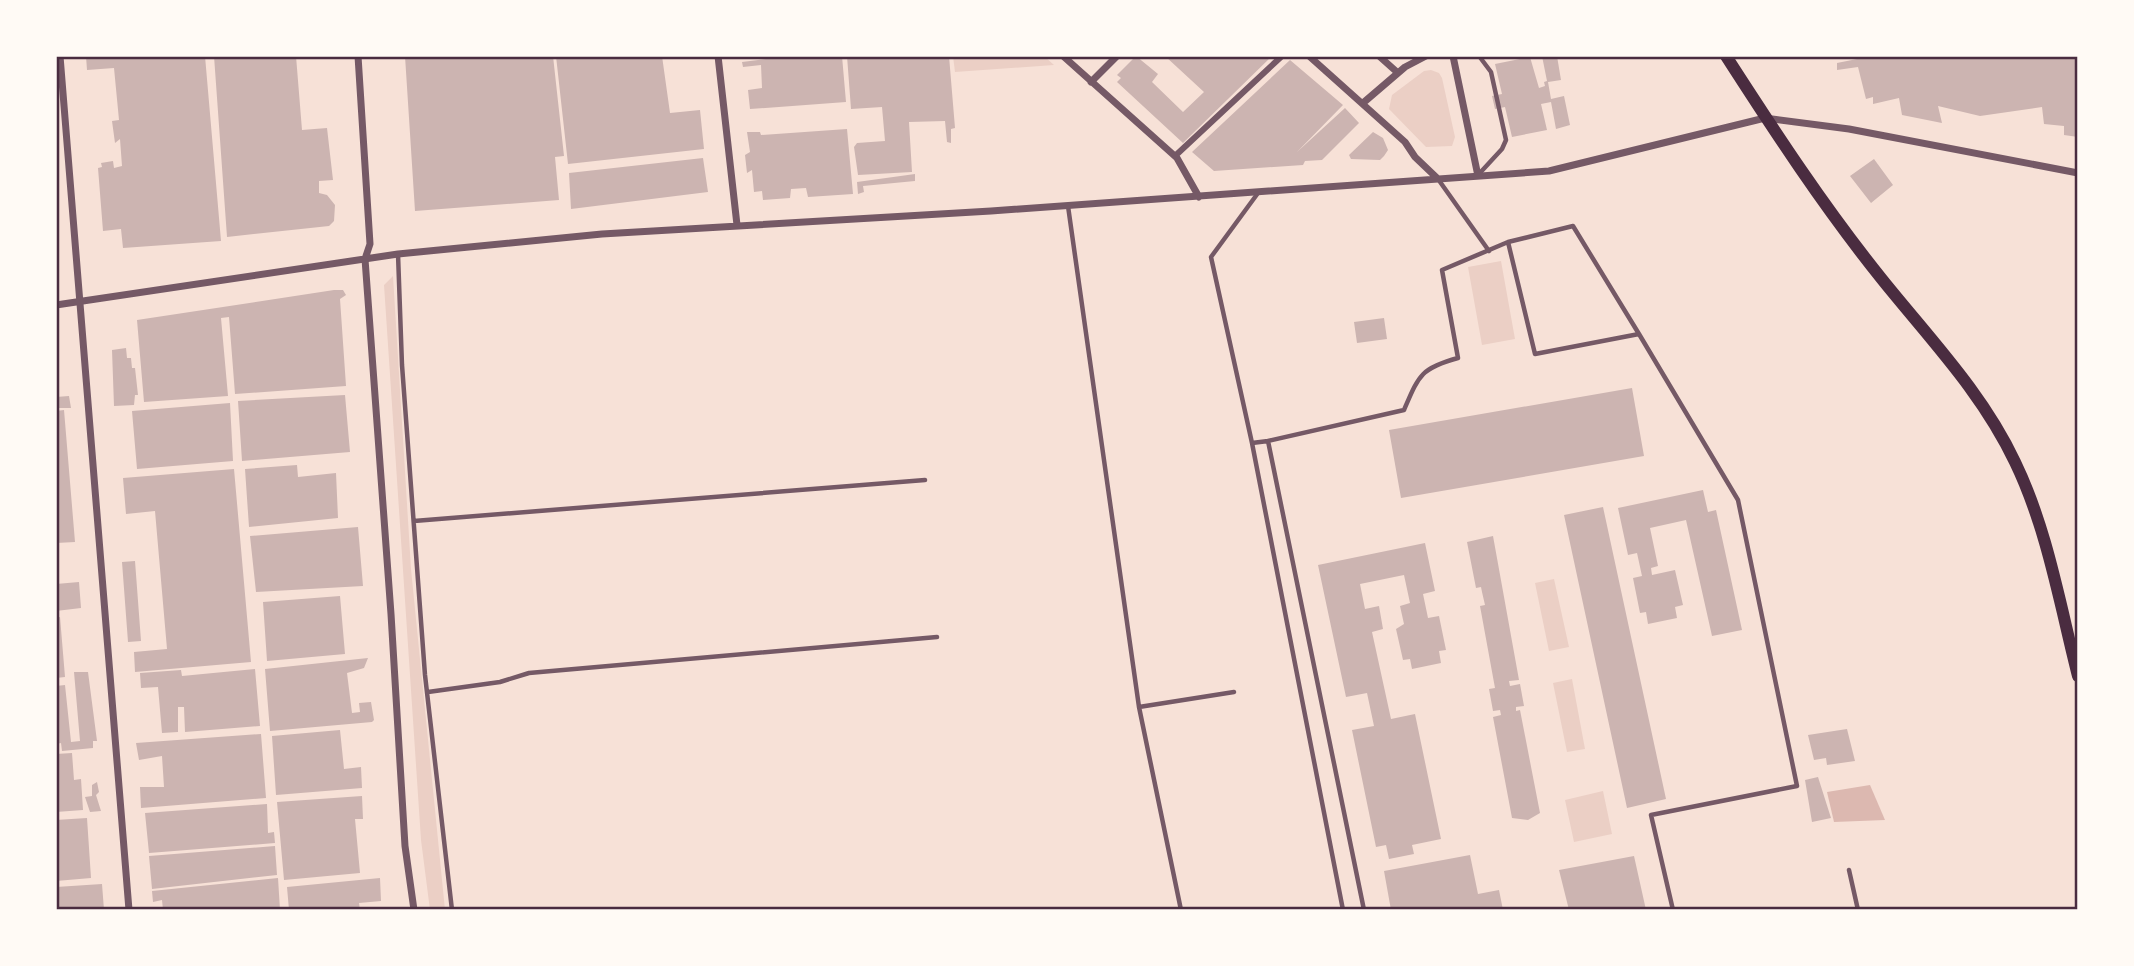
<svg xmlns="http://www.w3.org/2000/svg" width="2134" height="966" viewBox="0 0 2134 966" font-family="Figtree,sans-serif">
<rect width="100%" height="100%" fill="#f7e1d7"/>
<path fill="#ebcfc5" d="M953 56H1044L1054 65 955 72Z
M1431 70 1439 73 1442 78 1455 137 1452 146 1426 147 1389 109 1392 95 1424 71Z
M1501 261 1515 339 1482 345 1468 267Z
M393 276 411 569 445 910H430L421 840 384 285Z
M1554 579 1569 647 1549 651 1535 583Z
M1572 679 1585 749 1567 752 1553 683Z
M1603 791 1612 834 1574 842 1565 800Z"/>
<path fill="#dcb8b0" d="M1870 785 1885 820 1834 822 1827 792Z"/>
<path fill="#ccb4b1" d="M86 56H205L221 241 123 248 121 229 103 231 98 168 102 167 101 163 113 161 114 168 122 166 120 139 115 143 112 121 119 120 114 68 87 70Z
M214 56H296L302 130 327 128 333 180 319 181V193L327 195 335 205 334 221 329 226 227 237Z
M405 56H553L564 156 555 157 559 200 415 211Z
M556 56H662L670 113 700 110 704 149 568 164Z
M789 56H842L846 102 750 109 748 90 762 88 761 65 743 67 742 62Z
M847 56H949L955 128 951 129V143L947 142 945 121 909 122 912 172 858 175 854 147 857 143 885 141 882 107 851 109Z
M1136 56 1158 74 1152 82 1183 112 1204 92 1165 56H1272L1183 143 1117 82 1121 78 1117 75Z
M1542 56H1557L1561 80 1548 82 1551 99 1564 96 1570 125 1556 129 1551 102 1541 104 1547 130 1512 137 1505 107 1495 109 1492 96 1502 94 1495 64 1530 57 1539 88 1545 86 1544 82 1547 81Z
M1856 56H2078V137L2064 135V126L2044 124 2042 107 1980 116 1938 106 1942 123 1902 115 1899 98 1873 104V97L1866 99 1858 67 1837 70V63L1857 59Z
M1290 60 1343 105 1297 152 1345 108 1359 123 1322 160 1305 161 1303 165 1214 171 1192 152Z
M847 129 853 194 808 197 806 188 791 189 790 198 763 200 762 191 754 192 752 170 747 173 745 155 750 152 747 132H760L761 135Z
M1373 132 1383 138 1388 150 1384 156 1380 160 1351 159 1349 155Z
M703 158 708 192 571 209 569 173Z
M1874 159 1893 185 1871 203 1850 176Z
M915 174V181L863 186 864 192 858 194 857 182Z
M334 290H343L346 295 340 299 346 386 235 394 229 317 221 318 228 396 144 402 137 320Z
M1384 318 1387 339 1357 343 1354 322Z
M126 348 127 358H131L132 368H135L138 395H135L134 405 114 406 112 350Z
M1632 388 1644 456 1401 498 1389 430Z
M345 395 350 452 242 461 238 401Z
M69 396 71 408H56V397Z
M230 403 233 461 137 469 132 411Z
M64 410 75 542 56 543V411Z
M297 465 298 477 336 473 338 518 249 527 245 469Z
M234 469 251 662 135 672 134 652 167 649 155 511 126 514 123 478Z
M1703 490 1708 512 1716 510 1742 630 1712 636 1686 520 1650 528 1658 566 1651 568 1652 575 1675 570 1683 605 1675 607 1677 618 1648 624 1646 612 1640 613 1633 578 1642 576 1637 553 1628 555 1618 508Z
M1603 507 1666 799 1627 808 1564 515Z
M358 527 363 586 256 592 250 536Z
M1493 536 1519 680 1509 681 1510 686 1520 684 1524 706 1516 707V711L1520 710 1540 813 1528 820 1512 818 1493 717 1501 715 1500 710 1493 711 1489 689 1495 688 1480 606 1485 605 1482 592 1481 587 1476 588 1467 542Z
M1425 543 1435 591 1423 594 1428 618 1439 616 1446 650 1439 651 1441 663 1412 669 1410 659 1403 660 1396 629 1404 624 1400 606 1410 603 1404 575 1360 584 1365 609 1379 606 1383 629 1372 632 1391 719 1415 714 1441 839 1412 845 1414 854 1389 859 1386 845 1376 847 1352 730 1374 726 1367 693 1346 697 1318 565Z
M135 561 141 641 128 642 122 562Z
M79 582 81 608 56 611V584Z
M340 596 345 654 267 661 263 602Z
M60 617 65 677 56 678V618Z
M368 658 364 668 347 673 352 713 360 712 359 703 371 702 374 720 372 722 270 731 265 669Z
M255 669 260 726 185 732 184 707H178V732L162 733 158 687 141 688 140 673 181 670 182 676Z
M74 672H88L97 741H93V748L62 751 61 743 56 744V686L65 685 71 742 80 741Z
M1847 729 1855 761 1827 765 1826 758 1814 760 1808 735Z
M340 730 344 769 361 767 362 788 276 795 272 736Z
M261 734 266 798 141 808 140 787H164L162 756 139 760 136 743Z
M72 753 74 780 81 779 83 810 56 812V754Z
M1818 777 1831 818 1812 822 1805 780Z
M97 782 99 792 96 795 101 811 90 812 85 797 92 796V785Z
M362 796 363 819H355L360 873 284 880 277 802Z
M267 804 268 833 274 832 275 843 149 853 145 813Z
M87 818 91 878 56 881V820Z
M275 846 277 875 152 889 149 856Z
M1470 855 1478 894 1499 890 1503 910H1391L1384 871Z
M1634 856 1646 910H1569L1559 870Z
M278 878 280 910H163L162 900 153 902 152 891Z
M380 878 381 901 359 903 360 910H289L287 887Z
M102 884 104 910H56V887Z"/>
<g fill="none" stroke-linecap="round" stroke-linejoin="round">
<path stroke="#755966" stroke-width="4.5" d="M1478 175 1502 149 1506 140 1491 72 1479 56
M1438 179 1489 251
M1258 193 1211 257 1252 443 1343 910
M1068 206 1139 707 1181 910
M1508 242 1573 226 1639 334
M398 254 402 365 425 675 452 910
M1252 443 1268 441
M414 521 925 480
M428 692 500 682 529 673 937 637
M1139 707 1234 692
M1849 870 1858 910
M1364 910 1268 441 1404 410C1419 375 1421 368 1458 358L1442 270 1508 242 1535 354 1639 334 1738 500 1797 786 1651 815 1673 910"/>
<path stroke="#755966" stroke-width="6" d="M1175 156 1282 56"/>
<path stroke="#755966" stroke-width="7" d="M60 56 129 910
M358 56 370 244 365 259 391 614 405 846 414 910
M718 56 737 225
M1063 56 1177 158 1199 197
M1309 56 1405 142 1415 157 1437 178
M1379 56 1398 73
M1453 56 1478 176
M1091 82 1117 56
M1363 103 1405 67 1426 56
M56 305 398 254 602 234 991 211 1549 171 1765 118 1849 129 2078 173"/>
<path stroke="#4a2c40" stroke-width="12" d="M1726 56C1775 132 1824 207 1881 278 1929 338 1982 392 2015 462 2047 528 2060 605 2078 676"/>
</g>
<rect width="2134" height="966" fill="none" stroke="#fffaf5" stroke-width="116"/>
<rect x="58" y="58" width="2018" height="850" fill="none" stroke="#4a2c40" stroke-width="2.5"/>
</svg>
